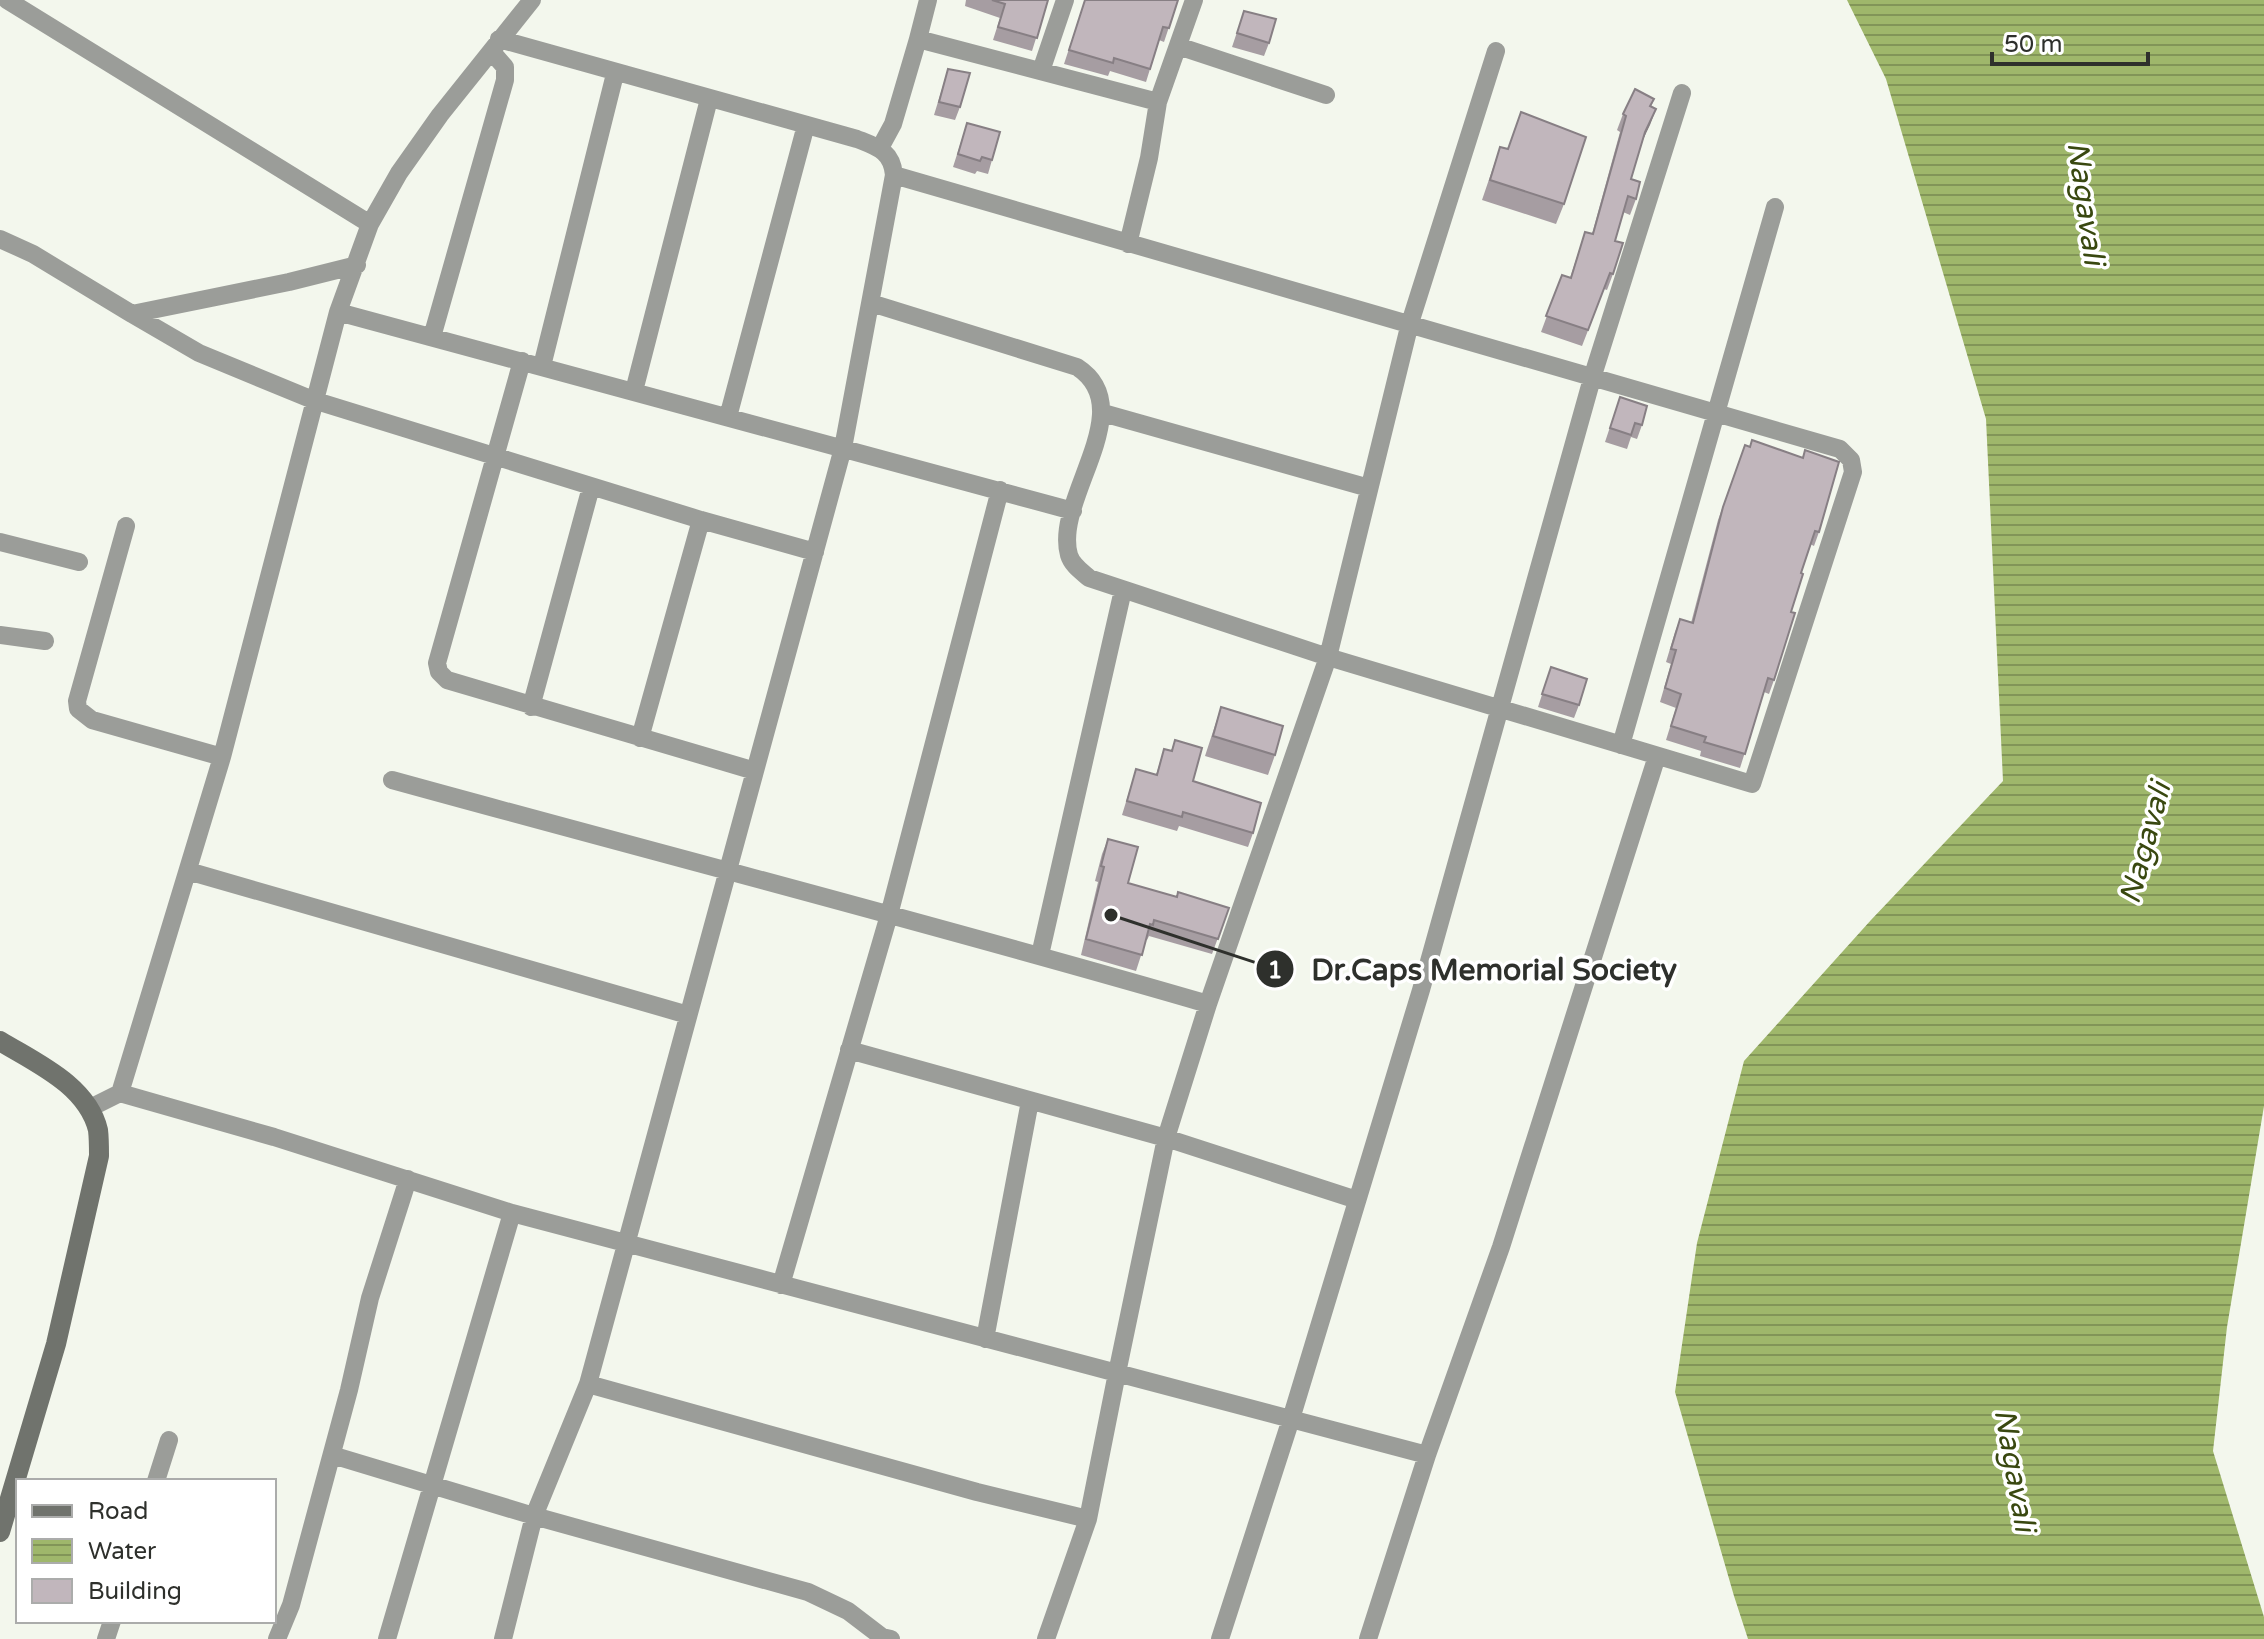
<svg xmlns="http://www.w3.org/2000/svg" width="2264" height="1639" viewBox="0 0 2264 1639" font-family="'Varela Round',sans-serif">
<defs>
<pattern id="water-rules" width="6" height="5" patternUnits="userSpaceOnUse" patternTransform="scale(2)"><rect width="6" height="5" fill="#9fb76b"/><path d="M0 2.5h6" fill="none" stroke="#829558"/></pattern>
</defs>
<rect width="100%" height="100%" fill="#f3f7ed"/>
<path fill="url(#water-rules)" d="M1847 0H2264V1106L2227 1327 2213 1451 2264 1617V1639H1748L1734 1596 1675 1392 1697 1243 1744 1061 1871 920 2003 781 1986 419 1886 79Z"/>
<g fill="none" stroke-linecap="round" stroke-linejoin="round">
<path stroke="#9b9d99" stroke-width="18" d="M7 0 370 224
M499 39 857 139C877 147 892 151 894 175L843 448 588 1384 534 1516 503 1639
M918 39 928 0
M1178 46 1326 95
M1041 71 1065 0
M880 148 893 124 918 39 1158 102 1194 0
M0 239 33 254 132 314 289 282 357 265
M1128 244 1149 158 1158 102
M871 303 1077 367C1142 409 1053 499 1069 555 1072 565 1081 571 1089 578L1328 657 1752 784 1853 472 1851 460 1840 449 894 175
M338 312 1073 511
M132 314 199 353 313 400 701 520 815 552
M432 337 505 80V67L491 51
M522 361 437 663 439 672 447 680 755 771
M542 366 615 74
M634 391 709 99
M1103 413 1369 488
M728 417 806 125
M126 526 77 701 78 709 92 720 222 757
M0 542 79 562
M0 635 45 641
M531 707 591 487
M640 738 701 520
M1621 745 1775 207
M392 780C664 855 937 925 1208 1004
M188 871 688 1015
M1040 955 1123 590
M849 1050 1166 1138 1357 1200
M120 1093 274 1137 512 1213 1117 1373 1088 1519 1046 1639
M90 1108 120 1093 222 757 338 312 370 224 399 173 440 115 532 0
M781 1285 889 915 1000 490
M985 1339 1030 1101
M588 1384 977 1492 1088 1519
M332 1455 534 1516 808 1592 848 1611 882 1637 891 1639
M1427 1455 1117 1373 1166 1138 1208 1004 1328 657 1410 323 1496 51
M156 1481 169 1440
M106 1639 112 1621
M277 1639 291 1605 349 1390 370 1298 408 1179
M387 1639 512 1213
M1220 1639 1291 1419 1421 990 1593 375 1682 93
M1368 1639 1427 1455 1501 1247 1657 756"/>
<path stroke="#70736d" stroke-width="20" d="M0 1041C36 1063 87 1085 98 1130 99 1138 99 1147 99 1156L56 1344 0 1532"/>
</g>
<path fill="#a69da2" d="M966 0H1048L1032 51 993 40 1000 18 965 6Z
M1085 0H1178L1164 42 1159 40 1146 82 1110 71 1108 76 1064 64Z
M1244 11 1269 43 1264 56 1232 47Z
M948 69 960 107 955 120 934 115Z
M1654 99 1651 107 1656 109 1642 142 1631 179 1636 199 1630 215 1623 212 1615 241 1613 274 1607 290 1604 289 1582 346 1541 332 1562 275 1570 278 1585 232 1592 234 1620 132 1617 130 1623 114Z
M1521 112 1564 204 1556 224 1482 200 1500 147 1508 149Z
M967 123 992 160 988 174 977 171 975 174 953 167Z
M1620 397 1642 425 1637 439 1631 437 1627 449 1605 442Z
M1745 445 1802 458 1805 450 1819 532 1814 546 1810 544 1801 573 1774 680 1769 694 1764 692 1740 768 1700 756 1701 751 1666 740 1676 708 1660 702 1671 664 1666 662 1675 632 1680 619 1691 623 1718 520Z
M1551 667 1579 705 1574 718 1538 707Z
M1221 707 1275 755 1268 775 1205 756Z
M1175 740 1193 781 1253 833 1248 847 1179 826 1177 831 1122 815 1136 769 1156 775 1164 749 1171 751Z
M1108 839 1128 883 1177 897 1229 908 1212 954 1149 936 1147 940H1146L1136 971 1081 955 1098 882 1095 881 1102 854Z"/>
<path fill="#877f84" d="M1656 109 1650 125 1639 148 1645 132Z"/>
<path fill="#c1b6bc" stroke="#877f84" stroke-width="2" d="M992 0H1048L1037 38 998 27 1005 4Z
M1085 0H1178L1169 28 1163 27 1150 69 1114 58 1113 63 1069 50Z
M1244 11 1276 19 1269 43 1237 33Z
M948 69 970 73 960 107 939 102Z
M1635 89 1654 99 1650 106 1656 109 1645 132 1631 179 1640 182 1636 199 1628 196 1615 241 1623 243 1613 274 1610 273 1588 330 1546 316 1562 275 1571 278 1585 232 1593 234 1626 116 1623 114Z
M1521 112 1586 137 1564 204 1490 180 1500 147 1508 149Z
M967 123 1000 132 992 160 982 157 980 161 958 154Z
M1620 397 1647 406 1642 425 1635 423 1631 435 1610 428Z
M1752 440 1803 458 1805 450 1839 462 1819 532 1815 531 1801 573 1803 574 1791 612 1795 613 1774 680 1768 678 1745 754 1704 742 1706 737 1671 726 1681 694 1665 688 1676 650 1671 649 1680 619 1693 623 1723 507 1745 445 1750 447Z
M1551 667 1587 679 1579 705 1542 694Z
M1221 707 1283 726 1275 755 1213 736Z
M1175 740 1202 748 1193 781 1261 803 1253 833 1183 812 1182 817 1127 801 1136 769 1157 775 1164 749 1172 751Z
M1108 839 1138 847 1128 883 1177 897 1178 892 1229 908 1218 939 1154 920 1153 925 1150 924 1142 955 1086 939 1104 867 1101 866Z"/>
<g text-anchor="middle" stroke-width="7" stroke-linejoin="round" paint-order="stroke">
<g font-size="30" font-style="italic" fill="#394810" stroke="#fff">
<text transform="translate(2086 203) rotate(82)" y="10">Nagavali</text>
<text transform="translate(2145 843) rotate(-75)" y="10">Nagavali</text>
<text transform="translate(2015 1470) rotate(80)" y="10">Nagavali</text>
</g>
</g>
<path fill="none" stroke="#2e302c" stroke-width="3" d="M1111 915L1275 969"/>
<g fill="#2e302c" stroke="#fff" stroke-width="3">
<circle cx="1111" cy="915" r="8"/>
<circle cx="1275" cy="969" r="20"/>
</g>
<g font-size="24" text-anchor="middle" font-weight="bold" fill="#fff">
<text x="1275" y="978">1</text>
</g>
<g font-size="30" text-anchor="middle" font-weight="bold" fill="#2e302c" stroke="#fff" stroke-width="7" stroke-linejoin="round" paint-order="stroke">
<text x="1494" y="980">Dr.Caps Memorial Society</text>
</g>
<rect x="16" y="1479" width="260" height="144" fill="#ffffff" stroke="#abacab" stroke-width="2"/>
<rect x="32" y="1505" width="40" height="12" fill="#70736d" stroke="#abacab" stroke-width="2"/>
<text x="88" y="1519" font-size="24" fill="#2e302c">Road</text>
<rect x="32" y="1539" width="40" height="24" fill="url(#water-rules)" stroke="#abacab" stroke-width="2"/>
<text x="88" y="1559" font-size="24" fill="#2e302c">Water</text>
<rect x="32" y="1579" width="40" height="24" fill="#c1b6bc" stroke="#abacab" stroke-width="2"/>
<text x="88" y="1599" font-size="24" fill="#2e302c">Building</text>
<path d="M1992 52v12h156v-12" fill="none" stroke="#2e302c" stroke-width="4"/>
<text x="2004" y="52" font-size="24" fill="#2e302c" stroke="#ffffff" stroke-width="6" paint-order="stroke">50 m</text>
</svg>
